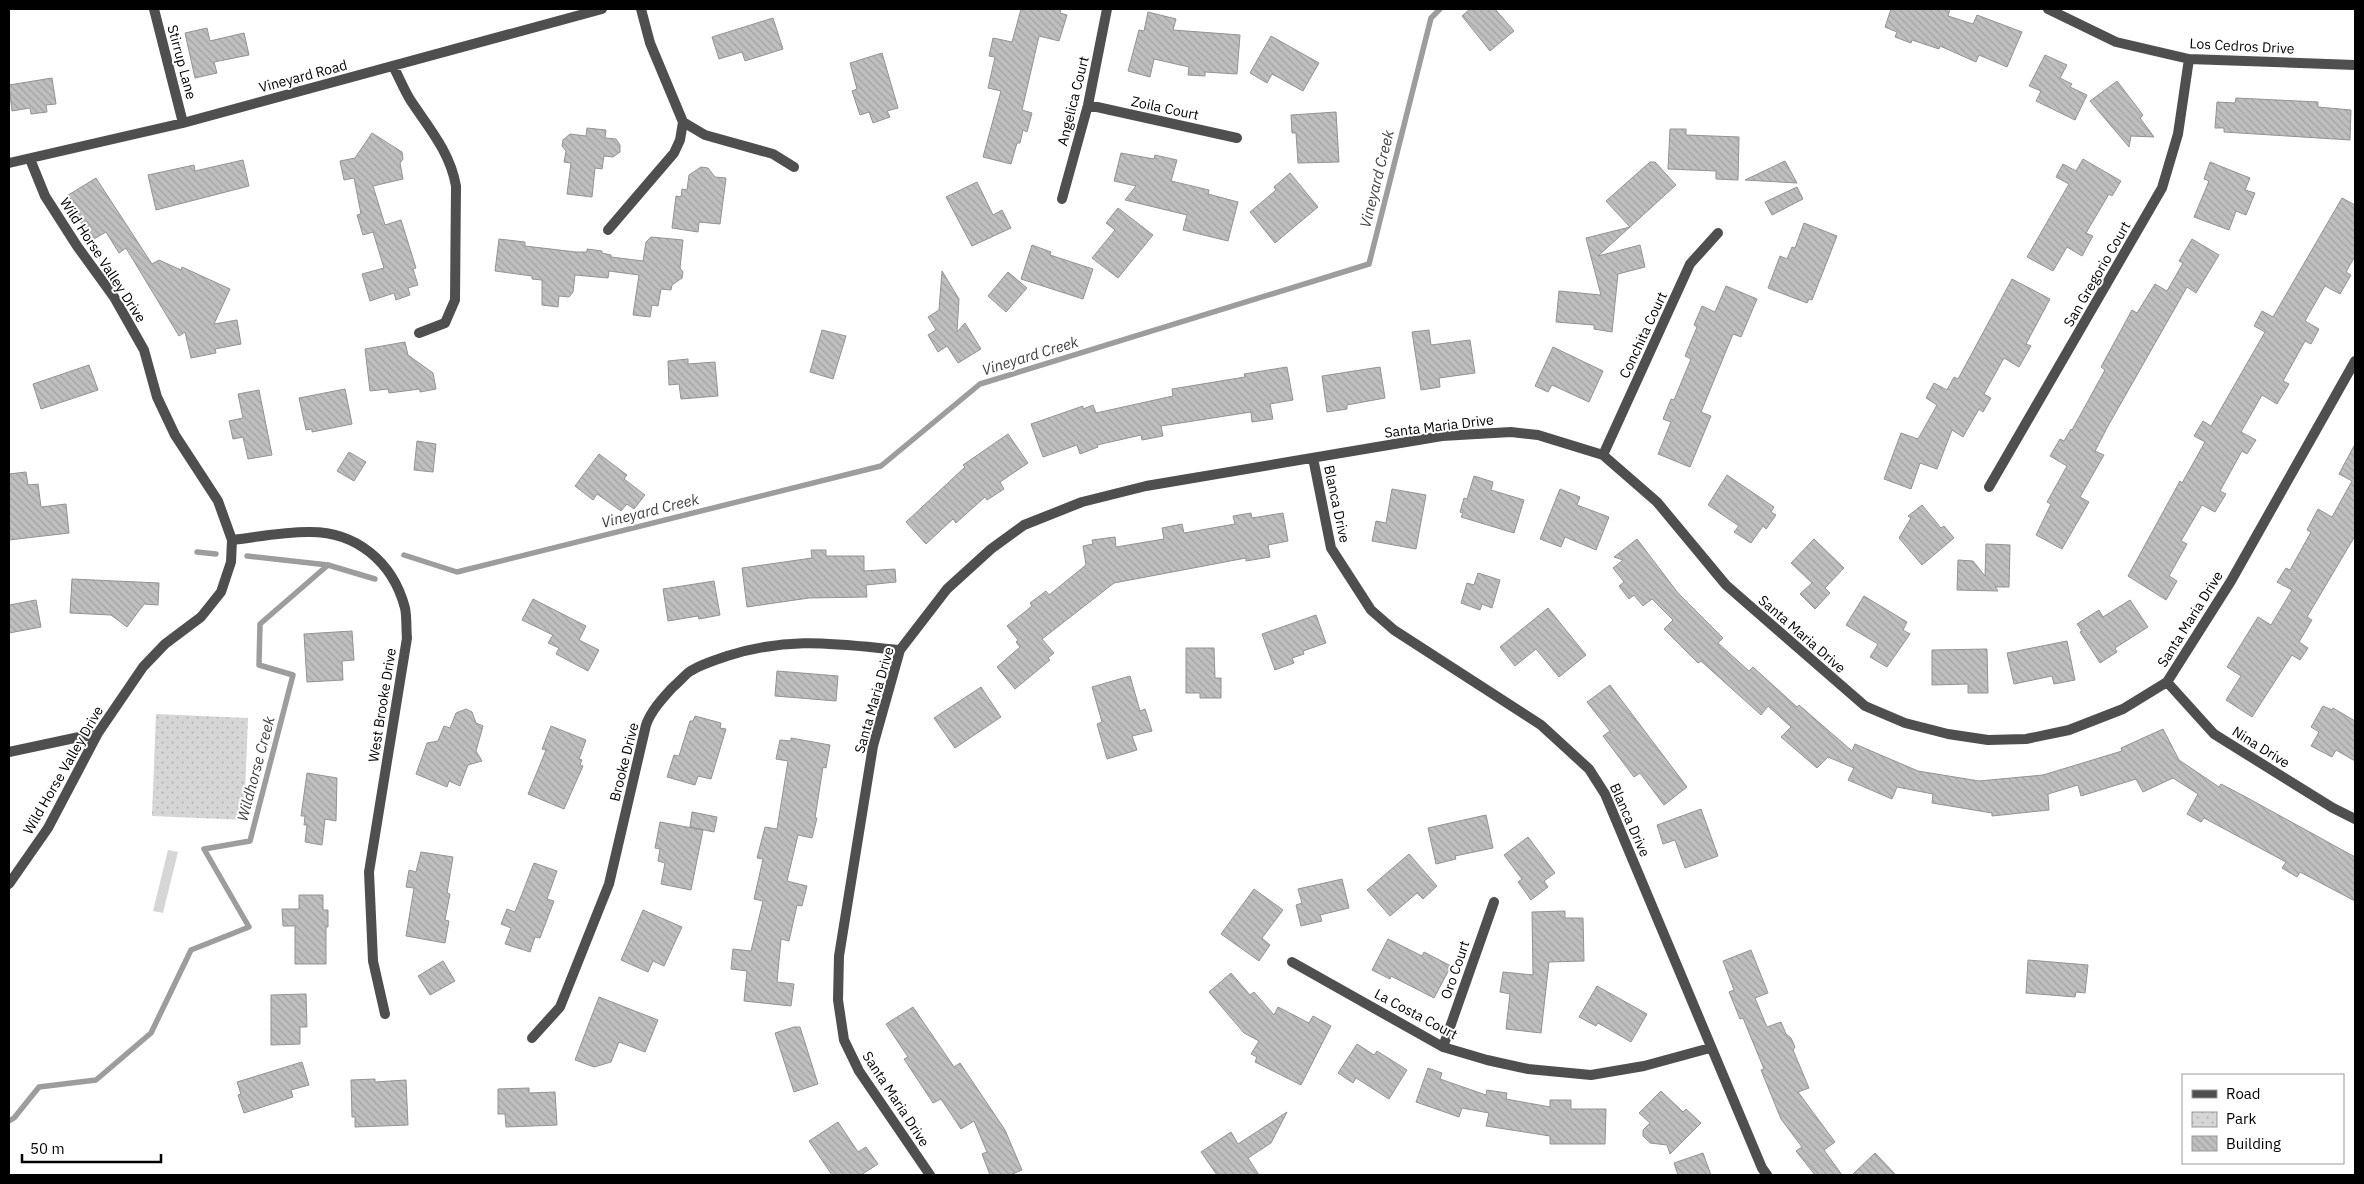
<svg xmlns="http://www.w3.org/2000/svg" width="2364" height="1184" viewBox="0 0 2364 1184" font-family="'IBM Plex Sans',sans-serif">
<defs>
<pattern id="park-dots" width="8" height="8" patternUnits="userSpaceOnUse" patternTransform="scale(1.25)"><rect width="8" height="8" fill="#d6d6d6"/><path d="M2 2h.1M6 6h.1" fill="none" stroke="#b6b6b6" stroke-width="1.8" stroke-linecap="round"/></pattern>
<pattern id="building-back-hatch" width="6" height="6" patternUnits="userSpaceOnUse" patternTransform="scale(1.25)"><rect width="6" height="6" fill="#bfbfbf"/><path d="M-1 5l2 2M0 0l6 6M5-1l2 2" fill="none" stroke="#a2a2a2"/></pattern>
</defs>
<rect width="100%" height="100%" fill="#fff"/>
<path fill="#d6d6d6" d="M168 850 178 852 163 913 153 911Z"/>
<path fill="url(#park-dots)" d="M156 714 248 718 244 820 152 816Z"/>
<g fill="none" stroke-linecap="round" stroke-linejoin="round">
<path stroke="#9d9d9d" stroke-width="5.5" d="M197 552 216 554
M404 555 457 572 881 466 980 384 1369 264 1431 18 1440 9
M247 556 328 565 375 579
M9 1121 14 1118 39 1087 96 1080 151 1033 191 950 249 927 204 849 250 841 293 675 259 665 260 624 328 565"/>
</g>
<path fill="url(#building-back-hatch)" stroke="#939393" d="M1021 9H1061L1060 13 1067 15 1059 41 1039 36 1022 110 1032 113 1027 132 1023 130 1020 143H1017L1011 164 983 157 1001 91 988 88 995 57 989 56 993 38 1012 42Z
M1470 9H1495L1514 31 1490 51 1462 16Z
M1891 9H1950L1948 16 1973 24 1977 15 2022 32 2007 67 1979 55 1976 62 1940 46 1939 49 1912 40 1911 43 1895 37 1897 32 1885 27Z
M1148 12 1176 19 1173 30 1240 35 1237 74 1205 72V76L1188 75 1189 67 1154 59 1150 77 1128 71 1139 30 1144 31Z
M773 18 783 49 745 61 742 52 719 59 712 37Z
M207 28 210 41 244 33 249 55 214 62 217 73 195 78 185 33Z
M1271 36 1319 63 1303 91 1272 74 1267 83 1250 73Z
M882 53 898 108 887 111 890 117 873 123 869 112 860 115 852 91 857 89 850 63Z
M2045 55 2067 65 2060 78 2072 84 2070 87 2087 95 2075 120 2036 101 2041 91 2029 86Z
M52 78 56 104 46 105 47 112 31 114 30 108 12 111 9 85Z
M2117 81 2143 115 2140 118 2154 137 2131 136 2129 147 2090 101Z
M2236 98 2318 102V107L2351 110 2350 140 2224 132V128H2215L2217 102 2235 103Z
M1336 112 1339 162 1298 163 1296 133H1292L1291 115Z
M587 128 606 130 605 138 616 139 620 145V152L613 157 604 156 602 169 595 168 592 197 567 194 571 163 564 162 566 151 562 146 563 140 570 134 586 136Z
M1670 129H1686V135L1739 137 1738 180 1716 179V171L1668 169Z
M372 133 402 152 403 159 400 163 403 179 373 186 385 225 401 220 416 268 413 269 418 285 408 288 410 295 396 300 394 293 370 301 362 274 384 268 373 232 363 235 357 215 361 214 354 178 344 180 340 161 355 158Z
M1121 153 1154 159 1155 155 1177 160 1171 181 1209 190 1208 194 1238 202 1228 241 1183 230 1187 215 1125 200 1136 186 1114 181Z
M2083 159 2121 181 2112 196 2109 194 2086 233 2093 236 2082 256 2067 247 2053 271 2027 257 2069 184 2056 177 2063 164 2076 171Z
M243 160 249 186 156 210 148 175 194 165 195 171Z
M1785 161 1797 183 1745 180Z
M1650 162H1655L1676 185 1630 227 1606 201Z
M2210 162 2250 178 2245 190 2255 193 2246 215 2236 211 2229 230 2194 217 2209 181 2204 179Z
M701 167 708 168 715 177 726 178 720 224 699 222 698 232 672 228 676 196 681 197 682 189 687 190 689 175Z
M1290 173 1318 207 1275 243 1250 212 1276 190 1274 187Z
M96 178 152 264 159 260 181 270 182 267 230 289 214 324 237 320 241 344 215 349 216 353 191 358 185 332 179 336 126 248 119 253 106 232 92 240 65 197Z
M977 182 993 215 1002 210 1011 228 972 246 946 197Z
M1797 187 1803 199 1772 215 1765 202Z
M2342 198 2355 205V256L2346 272 2351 275 2340 294 2325 286 2305 321 2319 329 2311 344 2305 341 2283 381 2289 384 2277 404 2262 395 2241 432 2256 440 2247 454 2242 451 2220 491 2226 494 2215 512 2202 505 2181 541 2187 544 2169 576 2177 581 2166 600 2128 576 2180 481 2182 483 2205 442 2194 436 2203 421 2211 426 2265 332 2254 326 2262 311 2273 317Z
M1118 208 1153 235 1118 278 1092 258 1115 230 1106 223Z
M1804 223 1837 236 1812 300 1809 299 1807 303 1768 288 1780 256 1787 259 1792 247 1795 248Z
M1630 227 1598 256 1640 245 1645 267 1618 274 1612 332 1594 329V325L1556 322 1559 291 1601 295 1586 238Z
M651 237 683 240 680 268 683 272 682 278 672 285 671 290 661 289 658 306 652 305 650 317 633 315 639 275 609 271 608 278 575 275 573 292 569 297 559 296 558 307 542 305V280L532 279V276L495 271 499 239 525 242V246L576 252H587V249L602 251V253L611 255V257L643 261 646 242Z
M2192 239 2219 255 2196 293 2187 287 2108 426 2095 451 2104 455 2080 497 2089 502 2062 549 2036 535 2051 504 2047 502 2067 466 2050 456 2060 439 2064 441 2071 429 2072 430 2105 370 2101 367 2132 310 2137 313 2155 284 2167 291 2183 263 2179 261Z
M1032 245 1051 252 1050 255 1093 269 1083 299 1021 279Z
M942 271 959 299 957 332 965 323 981 349 958 363 947 346 938 352 928 335 936 330 928 317 939 310Z
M1008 272 1027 288 1006 312 988 296Z
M2012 279 2050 299 2026 344 2031 346 2019 367 2004 358 1984 394 1991 398 1983 412 1979 409 1963 437 1952 430 1937 469 1920 463 1911 489 1884 479 1901 433 1918 439 1937 405 1926 398 1934 383 1947 390 1954 377 1958 379Z
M1726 286 1757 299 1741 337 1733 334 1701 412 1711 416 1690 467 1658 454 1671 422 1663 419 1671 399 1674 400 1691 359 1685 356 1697 327 1694 325 1702 306 1715 312Z
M822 330 846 336 833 379 810 372Z
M1429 330 1431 345 1470 340 1475 373 1439 378 1440 387 1421 390 1412 332Z
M405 342 408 355 433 373 436 389 420 392V389L389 393 388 389 370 391 365 349Z
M1553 347 1603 371 1589 402 1552 385 1548 392 1535 386Z
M688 359V364L715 362 718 396 681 399 679 384 669 385 668 361Z
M89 365 98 390 41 409 33 384Z
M1287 367 1293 400 1270 404 1273 419 1252 422 1251 412 1161 426 1163 436 1142 440 1141 435 1097 445 1098 447 1080 454 1077 445 1043 457 1031 424 1083 406V409L1093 405 1096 413 1173 396 1172 389 1245 377 1244 374Z
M1380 367 1385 398 1347 405V409L1327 412 1322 376Z
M345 389 352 424 312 432V429L306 430 299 398Z
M259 390 272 455 248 459 243 437 233 439 229 421 243 418 238 394Z
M1008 434 1028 463 1000 482 1004 489 987 500 985 497 956 523 953 519 926 544 906 522 965 467 963 465Z
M417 441 436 444 433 472 414 470Z
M2355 444V536L2307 617 2312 620 2299 642 2308 648 2300 660 2292 655 2252 717 2226 700 2241 676 2227 667 2258 617 2271 625 2292 590 2277 582 2286 568 2290 570 2311 532 2307 530 2318 509 2332 517 2352 481 2339 474Z
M349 452 366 462 354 481 337 471Z
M599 454 627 475 624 479 645 495 634 509 627 504 621 511 597 494 593 500 575 486Z
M26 472 28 485 38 484 41 507 66 504 69 533 9 540V474Z
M1727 475 1774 507 1771 512 1776 515 1766 529 1763 526 1751 543 1734 532 1739 526 1708 505Z
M1474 476 1493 482 1491 490 1524 500 1514 533 1461 517 1463 513 1460 512 1464 498 1467 499Z
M1392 489 1426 495 1416 549 1372 541 1376 521 1386 523Z
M1560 489 1580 497 1577 505 1609 517 1596 550 1565 537 1561 547 1540 539Z
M1922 505 1941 528 1944 526 1954 538 1922 565 1899 538 1911 518 1908 516Z
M1251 513 1252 518 1283 513 1288 541 1268 545 1270 557 1246 561V558L1114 583 1042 639 1054 653 1048 658 1050 660 1015 689 997 667 1020 647 1016 642 1018 640 1007 626 1032 606 1030 603 1046 591 1049 595 1086 565 1083 546 1093 544 1092 540 1115 537 1116 547 1164 539 1162 528 1182 524 1184 533 1235 524 1233 516Z
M1637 539 1678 593 1723 638 1718 643 1749 671 1753 667 1797 707 1799 705 1852 751 1855 744 1918 771 1979 781 2043 775 2122 751 2121 748 2163 729 2179 760 2219 787 2221 784 2244 796 2355 857V901L2300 872 2297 877 2282 868 2286 862 2204 818 2201 822 2187 814 2198 794 2173 778 2143 792 2136 779 2081 796 2078 785 2048 794 2049 810 1992 816V813L1932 803 1933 794 1897 787 1892 799 1848 780 1854 768 1828 757 1817 768 1781 737 1791 727 1768 706 1761 715 1701 661 1698 663 1664 629 1673 620 1652 599 1643 606 1634 595 1629 599 1619 586 1624 582 1613 568 1623 560 1614 557Z
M1814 539 1844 568 1825 588 1830 593 1815 609 1800 594 1812 583 1791 563Z
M1986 544 2010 545 2009 587H1995L1998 591 1957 590 1958 560 1973 561 1985 576Z
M811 550H826V556H864V571L895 569 896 582 866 585 867 597 809 598 747 607 742 568 812 558Z
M1478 573 1500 580 1492 608 1482 604 1480 610 1461 603 1467 583 1474 585Z
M72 579 159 583 158 605 144 604 127 627 111 615 70 613Z
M714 581 720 615 699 619 698 616 668 621 663 589Z
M1864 596 1907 622 1903 630 1910 634 1887 667 1870 657 1878 644 1846 625Z
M533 599 586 626 579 640 599 650 588 671 556 654 559 648 548 643 553 635 522 620Z
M36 600 41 627 9 633V605Z
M2130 600 2148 627 2115 648 2117 652 2100 663 2080 632 2082 631 2077 624 2099 610 2103 617Z
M1548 608 1586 655 1559 677 1536 649 1515 666 1500 647Z
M1316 615 1326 643 1303 651 1304 654 1292 658 1294 663 1275 670 1262 634Z
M352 631 354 660 342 661 343 680 307 682 304 634Z
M2067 641 2075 680 2054 684 2052 676 2014 684 2007 653Z
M1186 648H1214L1215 678H1221V698H1200V693H1186Z
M1987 649 1988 693H1968V684L1932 685V650Z
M777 671 838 676 836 701 775 696Z
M1130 676 1140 711 1145 709 1152 731 1132 736 1137 750 1107 759 1097 724 1102 722 1092 687Z
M1610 685 1687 787 1664 805 1640 773 1634 777 1603 736 1610 731 1587 702Z
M981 687 1001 717 955 748 934 718Z
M2323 706 2332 710 2333 708 2355 721V761L2336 750 2332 757 2311 746 2319 732 2311 727Z
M466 709 472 712 476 723 483 726 476 751 482 761 468 765 460 786 449 781 447 787 416 774 427 743 438 741 444 726 450 728 456 713Z
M695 716 721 723 720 728 726 729 711 779 698 776 695 785 667 777 674 755 679 756 690 721H693Z
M551 726 586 740 579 759 582 760 580 765 583 766 564 809 528 794 546 750 542 749Z
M791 738 830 745 826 768 823 767 815 818H817L812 838 798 835 787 881 807 886 802 906 797 905 789 941 781 939 777 982 794 984 791 1006 744 1001 747 971 731 969 733 949 751 951 763 901 754 899 763 859 757 858 765 827 777 829 788 761 776 759 780 740 791 741Z
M307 773 337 778 336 821 325 819 322 845 305 842 307 825H304L305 816H301Z
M1701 809 1718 856 1685 868 1675 840 1663 844 1657 825Z
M692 812 717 817 714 832 690 827Z
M1486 815 1493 848 1455 856 1456 859 1436 864 1428 828Z
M660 822 703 830 691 890 661 884 665 863 658 861 660 849 655 848Z
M1528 837 1555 873 1544 881 1548 887 1531 900 1518 882 1522 879 1504 855Z
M421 852 453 857 447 893 450 894 445 920 449 921 445 943 406 936 414 888 406 887 409 870 416 872Z
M1409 854 1437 886 1423 899 1417 893 1390 916 1367 890Z
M534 863 557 871 547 899 554 901 540 938 535 937 530 952 505 944 511 928 501 924 507 909 515 912Z
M1342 879 1349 908 1320 915 1322 921 1301 926 1296 905 1302 903 1298 889Z
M1254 889 1283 910 1262 938 1270 945 1259 961 1221 934Z
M299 895H323V910H328V927H326V964H295V926H283L282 909H299Z
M643 910 682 927 664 966 653 961 648 972 621 960Z
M1565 911V918H1583L1584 961 1549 962 1541 1033 1506 1029 1510 994 1500 992 1503 972 1533 975 1532 912Z
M1388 939 1422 956 1424 952 1451 966 1434 998 1391 976 1390 979 1372 970Z
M1751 950 1768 993 1755 998 1767 1027 1781 1022 1786 1034 1791 1038 1795 1047 1793 1050 1809 1088 1798 1092 1835 1142 1824 1150 1842 1175H1815L1796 1151 1802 1147 1781 1119 1761 1070 1764 1069 1743 1018 1740 1019 1729 992 1734 990 1723 961Z
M2028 960 2088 965 2085 993 2076 992 2075 997 2026 993Z
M443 961 455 981 430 995 418 976Z
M1231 973 1250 995 1254 992 1274 1015 1278 1007 1309 1023 1313 1016 1331 1026 1301 1085 1255 1062 1257 1057 1251 1054 1259 1041 1244 1033 1209 992Z
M1597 986 1647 1014 1631 1042 1598 1023 1596 1026 1579 1017Z
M306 994 307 1027H300V1044L271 1045V995Z
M599 997 658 1020 645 1052 619 1042 611 1062 594 1067 575 1060Z
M913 1007 954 1067 960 1063 1005 1130 1022 1170 1010 1175H990L982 1154 987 1152 974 1121 961 1129 941 1099 933 1103 904 1059 908 1057 886 1024Z
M794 1027H800L818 1084 794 1092 775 1033Z
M1357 1044 1374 1055 1377 1051 1407 1070 1389 1099 1356 1078 1353 1083 1338 1073Z
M302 1062 309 1085 291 1090 293 1097 244 1113 238 1095 241 1094 237 1082Z
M1428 1068 1442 1073 1440 1079 1486 1095 1487 1090 1507 1093 1506 1099 1550 1107V1100H1571V1109H1606L1605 1144H1550V1136L1486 1126 1489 1113 1462 1108 1459 1117 1416 1102Z
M375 1079V1082L406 1080 408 1125 355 1127V1117H352L351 1080Z
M529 1088V1093L555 1092 557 1125 506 1127 505 1114H498V1089Z
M1661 1091 1683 1112 1686 1109 1701 1123 1670 1154 1667 1145 1650 1143 1643 1136V1130L1650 1123 1639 1113Z
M1287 1112 1271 1143 1248 1158 1259 1175H1217L1201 1152 1231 1132 1238 1144Z
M838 1122 858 1152 866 1147 878 1164 861 1175H832L809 1141Z
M1703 1153 1711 1175H1678L1674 1163Z
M1875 1153 1896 1175H1852Z"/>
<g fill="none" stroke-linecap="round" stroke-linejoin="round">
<path stroke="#4f4f4f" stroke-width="10" d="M154 9 183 123
M641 9 650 43 683 122 705 135 773 154 794 167
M2048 9 2116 42 2189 59 2355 65
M393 66C399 77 404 90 411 101 429 128 450 152 456 186L455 300 445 323 419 333
M1088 105 1237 138
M9 163 183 123 602 9
M1062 199 1088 105 1107 9
M608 230 674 153 680 140 683 122
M1603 455 1690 264 1718 233
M1313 458 1331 548 1371 610 1394 630 1541 725 1589 769 1605 794 1762 1168 1767 1175
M1989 487 2162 188 2178 134 2189 59
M232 540C257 537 283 532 308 532 356 531 393 562 405 608 407 617 406 629 407 638L369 872 373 961 385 1014
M2167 682 2214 734 2333 808 2355 819
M9 752 98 733
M9 884 48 828 98 733 143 667 165 644 201 617 221 592 231 562 232 540 218 501 175 435 157 397 144 350 114 297 77 246 45 196 30 159
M1292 962 1443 1047 1487 1060 1528 1069 1591 1075 1644 1066 1710 1048
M532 1038 560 1007 609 884 646 725C651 711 662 699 672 688 678 683 683 677 689 672 699 665 715 660 727 656 790 636 836 644 900 650
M1443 1047 1494 902
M930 1175 859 1071 844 1040 838 1000 839 956 873 746 900 650 947 589 991 549 1024 525 1082 502 1146 486 1442 436 1511 432 1538 435 1603 455 1657 502 1726 585 1865 706 1905 723 1948 734 1988 740 2026 739 2069 730 2123 709 2167 682 2231 581 2355 361"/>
</g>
<g text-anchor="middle" stroke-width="4" stroke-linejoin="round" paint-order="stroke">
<g font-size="14" fill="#000" stroke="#fff">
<text transform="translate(2242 46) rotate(3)" y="5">Los Cedros Drive</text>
<text transform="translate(182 62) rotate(75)" y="5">Stirrup Lane</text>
<text transform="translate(303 76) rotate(-15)" y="5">Vineyard Road</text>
<text transform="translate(1073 101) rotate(-76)" y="5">Angelica Court</text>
<text transform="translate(1165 108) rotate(12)" y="5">Zoila Court</text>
<text transform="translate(103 260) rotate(57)" y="5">Wild Horse Valley Drive</text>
<text transform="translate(2097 274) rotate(-60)" y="5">San Gregorio Court</text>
<text transform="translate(1643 335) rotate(-65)" y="5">Conchita Court</text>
<text transform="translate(1439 426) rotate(-7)" y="5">Santa Maria Drive</text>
<text transform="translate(1337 504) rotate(78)" y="5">Blanca Drive</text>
<text transform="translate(2190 619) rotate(-58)" y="5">Santa Maria Drive</text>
<text transform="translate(1802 634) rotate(41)" y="5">Santa Maria Drive</text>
<text transform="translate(874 700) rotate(-74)" y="5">Santa Maria Drive</text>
<text transform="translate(382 705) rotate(-81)" y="5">West Brooke Drive</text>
<text transform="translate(2261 747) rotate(32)" y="5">Nina Drive</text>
<text transform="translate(624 762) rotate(-76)" y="5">Brooke Drive</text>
<text transform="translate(63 770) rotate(-60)" y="5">Wild Horse Valley Drive</text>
<text transform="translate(1630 820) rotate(66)" y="5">Blanca Drive</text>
<text transform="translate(1455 970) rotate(-71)" y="5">Oro Court</text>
<text transform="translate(1416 1014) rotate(28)" y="5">La Costa Court</text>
<text transform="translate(896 1099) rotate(57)" y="5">Santa Maria Drive</text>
</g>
<g font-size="15" font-style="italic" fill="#3e3e3e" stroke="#fff">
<text transform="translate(1377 179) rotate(-76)" y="5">Vineyard Creek</text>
<text transform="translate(1030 356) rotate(-17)" y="5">Vineyard Creek</text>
<text transform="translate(650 511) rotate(-14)" y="5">Vineyard Creek</text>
<text transform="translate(256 769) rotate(-75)" y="5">Wildhorse Creek</text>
</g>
</g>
<rect width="2364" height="1184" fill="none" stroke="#000000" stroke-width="20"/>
<rect x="2182" y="1074" width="162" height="90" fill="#ffffff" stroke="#999999"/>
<rect x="2192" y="1090" width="25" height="8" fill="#4f4f4f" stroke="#999999"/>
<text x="2226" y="1099" font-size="15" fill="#000000">Road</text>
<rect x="2192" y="1112" width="25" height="15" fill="url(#park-dots)" stroke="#999999"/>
<text x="2226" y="1124" font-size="15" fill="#000000">Park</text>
<rect x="2192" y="1136" width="25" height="15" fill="url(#building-back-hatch)" stroke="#999999"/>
<text x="2226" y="1149" font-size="15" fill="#000000">Building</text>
<path d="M22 1154v8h139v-8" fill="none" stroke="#000000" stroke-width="2.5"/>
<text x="30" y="1154" font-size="15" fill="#000000" stroke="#ffffff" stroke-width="4" paint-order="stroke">50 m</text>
</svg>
